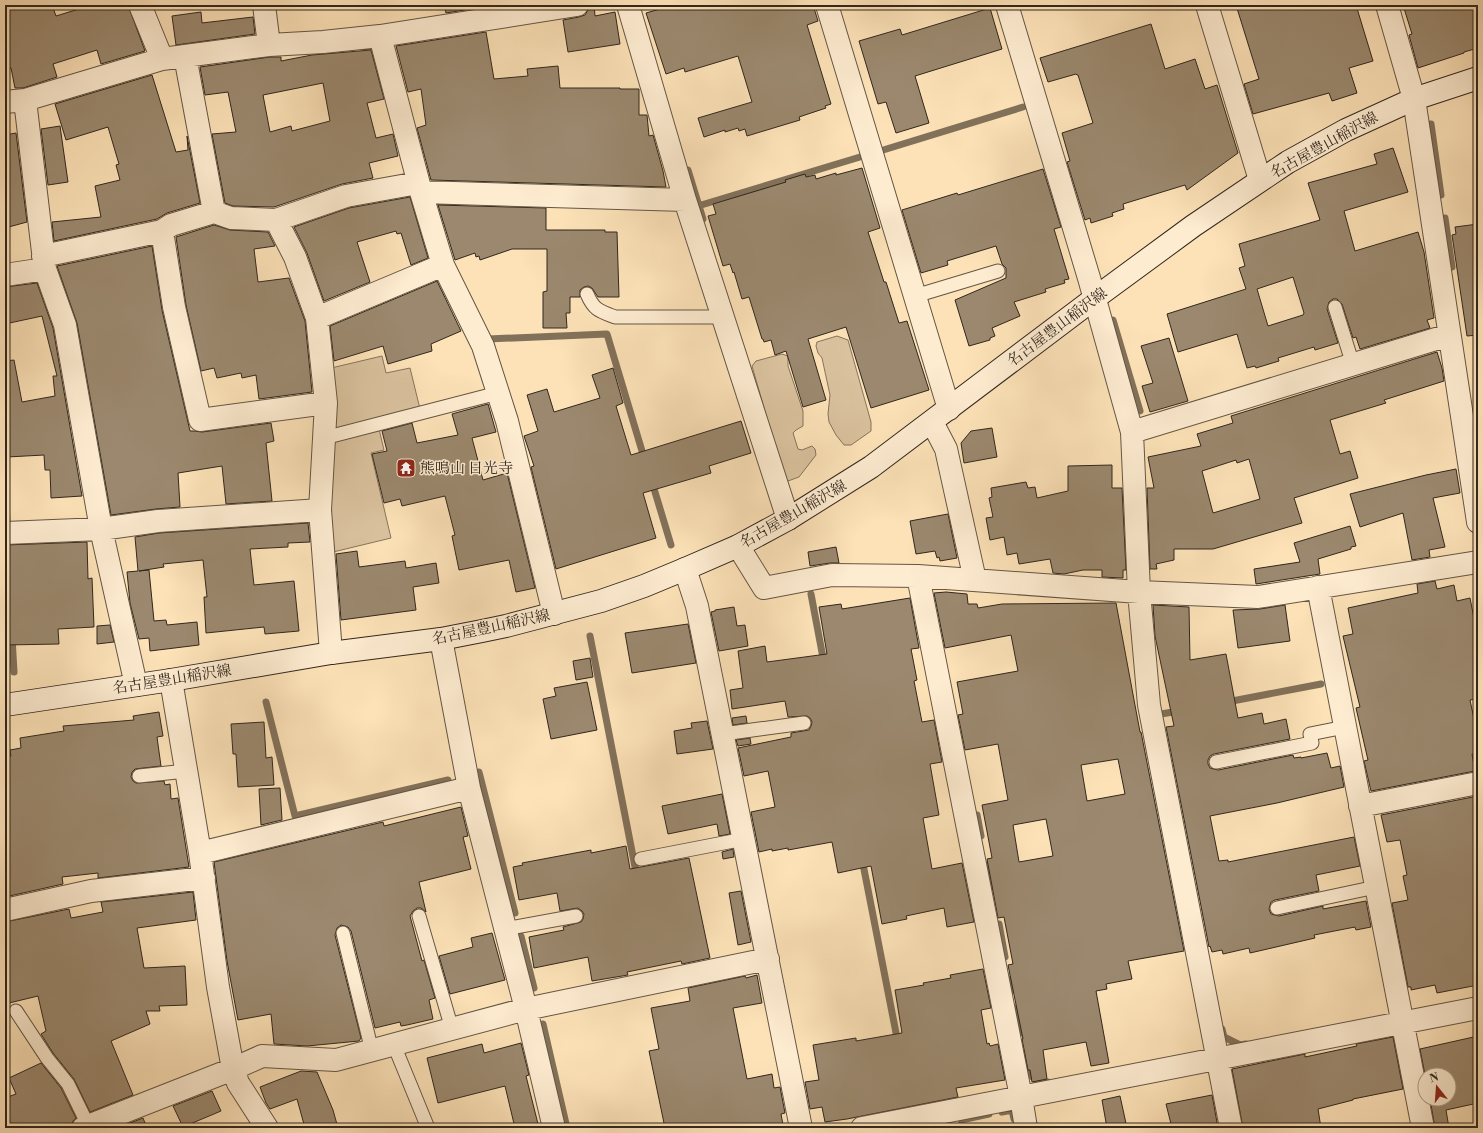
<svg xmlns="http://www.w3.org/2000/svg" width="1483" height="1133" viewBox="0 0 1483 1133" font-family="'Libre Bodoni','Noto Serif JP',serif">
<rect width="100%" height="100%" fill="#fde2b8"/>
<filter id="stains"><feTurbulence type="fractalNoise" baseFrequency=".005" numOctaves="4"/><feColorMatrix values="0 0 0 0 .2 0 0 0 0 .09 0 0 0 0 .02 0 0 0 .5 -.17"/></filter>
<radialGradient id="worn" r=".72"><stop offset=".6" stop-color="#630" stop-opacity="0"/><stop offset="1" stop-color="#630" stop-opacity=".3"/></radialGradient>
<path fill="#dac29e" stroke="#86745e" d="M837 336 848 340 871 422V431L851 445H844L836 435 829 422 828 414 830 395 822 358 818 353 816 346 817 342Z
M782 354 788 356V366L803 411V426L796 430 793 433 798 449 802 450 812 446 815 449 816 455 799 477 788 481 784 477 752 366 756 361Z
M382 356 386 373 410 368 420 409 331 430 327 369Z
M379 429 384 450 371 453 391 538 329 553V441Z"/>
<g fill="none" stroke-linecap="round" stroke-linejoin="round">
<path stroke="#82715a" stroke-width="7" d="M1431 124 1441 195
M880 151 1023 107
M688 170 703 219
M698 206 860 157
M1445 218 1452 267
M1113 320 1140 411
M488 339 607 334 645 461
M5 473 7 525
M652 482 671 545
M811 594 824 663
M590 636 637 877
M12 637 14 672
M266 702 295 816 448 780
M1227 702 1321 684
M1161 714 1179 711
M479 772 515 913
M977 815 981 836
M862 859 898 1043
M987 865 992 888
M999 924 1005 957
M521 936 534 988
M1009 979 1012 990
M1015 1008 1020 1033
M543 1024 567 1128
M1222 1029 1224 1037 1240 1045 1246 1044
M1024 1053 1028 1073 1041 1084 1048 1082
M1002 1112 1012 1110 1014 1119
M961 1120 989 1114"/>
</g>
<path fill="#9b886e" stroke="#31271d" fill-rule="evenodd" d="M5 5H52L56 16 92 5H128L145 51 101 64 97 50 53 64 57 77 23 88H15L11 68 5 69Z
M444 5H482L483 7 446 13Z
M589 5H594L595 16 615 12 620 44 568 52 563 20 579 17 585 15 588 10Z
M674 5H813L818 21 807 25 831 104 825 106 826 108 799 117 800 120 747 136 745 129 739 131 738 128 725 132V130L704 137 698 118 752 102 738 56 685 72 684 68 666 74 646 13Z
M1236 5H1356L1373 61 1349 68 1357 93 1332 101 1329 93 1253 114 1244 84 1259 79Z
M1403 5H1478V48L1464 52V53L1418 68 1409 35 1412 34Z
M990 8 1002 49 915 76 929 123 896 133 886 102 878 104 859 41 900 29 902 35Z
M201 12 202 23 253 17 255 34 176 45 172 16Z
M1151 24 1165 69 1195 59 1205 89 1217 85 1238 153 1187 190 1185 185 1123 204 1124 209 1112 213 1113 216 1091 223 1090 218 1085 220 1067 162 1070 161 1062 133 1093 123 1078 75H1077L1076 74 1048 82 1040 58Z
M486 32 494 79 528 76 527 69 558 66 560 88H620V89H639V115H647L649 136 653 135 663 171 666 187 431 180 417 128 426 125 421 89 408 92 396 46Z
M371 50 384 99 367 103 376 138 393 134 398 156 369 163 373 178 342 184 274 207 233 206 225 203 212 134 236 132 228 92 205 95 200 67 270 57H281V61L312 55ZM323 83 330 121 292 131 291 126 270 132 263 95Z
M152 75 176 152 188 150 187 136 200 203 167 213 157 219 54 241 52 222 101 217 95 186 120 180 116 165 119 164 108 127 66 140 55 104Z
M60 126 68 182 48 185 41 129Z
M16 133 27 222 5 228V135Z
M1393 148 1408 192 1344 211 1355 251 1418 232 1424 252 1434 318 1427 320 1430 328 1360 349 1356 337 1353 338 1342 304 1337 299H1333L1329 302 1327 309 1338 343 1315 350 1314 347 1278 358 1279 361 1256 368 1255 366 1247 368 1237 334 1178 352 1167 314 1246 289 1239 268 1245 266 1239 244 1320 220 1308 183 1377 164 1374 154ZM1293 277 1304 313 1303 315 1268 326 1257 289Z
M862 168 880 228 868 232 884 282H886L899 323 907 321 929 390 871 408 846 327 808 339 826 400 803 407 786 351 775 355 771 340 764 342 763 339H762L749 297 742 299 734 272 733 273 730 264 723 266 708 216 716 214 713 204 786 182 785 180 805 174 806 177 815 175 816 179 836 173V175Z
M1043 169 1061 227 1054 229 1069 279 1064 280 1065 283 1045 289 1046 292 1014 302 1020 316 992 328 995 336 990 338V340L969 346 955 300 1006 278V268L1002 264 996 246 947 261 948 265 921 273 902 210 957 193 958 195Z
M410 197 428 258 411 265 401 233 397 234 396 231 357 242 370 282 324 301 307 253 294 227 349 208Z
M438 205 546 208V230H605V232H617L619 297H598L592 288 588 286 584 287 580 290V297H570V313H566L567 328H543V292L547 291V249H512L480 260 479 256 476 257 475 253 455 260Z
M1478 224V335L1467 336 1452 235 1456 234 1455 227Z
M214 225 230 230 268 232 275 246 254 249 258 282 289 278 305 321 312 392 259 399 256 375 242 378 241 373 217 378 214 368 201 371 186 305 176 237Z
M152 246 162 310 190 431H194L202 432 271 423 274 441 266 443 272 501 226 504 222 466 178 473 180 507 156 509 111 515 77 323 57 266Z
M437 281 461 331 431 344 432 351 388 364 383 346 334 361 330 326Z
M37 283 53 328 82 496 51 498 50 470H45L44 455 7 457 5 418V361L14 360 22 402 55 396 53 376H57L42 316 5 324V287Z
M1169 338 1188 401 1150 412 1142 386 1153 383 1141 346Z
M1437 352 1442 368 1444 381 1384 400 1386 403 1330 420 1340 454 1350 451 1358 478 1294 498 1302 523 1213 549H1174V560L1156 564 1157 569H1150L1147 488H1154L1148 457 1201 446 1197 434 1233 423 1231 416ZM1249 459 1260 499 1213 513 1202 471 1236 460 1237 463Z
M613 368 623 403 616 406 631 455 741 421 751 453 709 466 711 473 643 493 656 538 556 569 531 467 534 466 524 436 538 431 527 395 547 389 554 412 600 398 592 375Z
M488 404 496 432 472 438 483 480 507 473 535 588 516 592 509 560 459 570 452 536 455 535 445 496 402 506 400 499 384 503 372 454 387 451 382 431 412 423 417 443 458 435 452 414Z
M992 428 997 457 964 463 961 443 971 431Z
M1112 465V488H1122L1126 570H1123V578L1102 577V570H1083L1064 574 1053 573 1050 559 1019 564 1017 553 1007 555 1004 537 990 540 986 518 993 517 989 498 992 497 991 488 1026 482 1028 488 1035 487 1037 498 1068 491V466Z
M1456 469 1460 493 1433 498 1445 547 1429 550 1430 557 1412 560 1403 513 1360 527 1350 494 1426 475Z
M948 514 957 558 940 561 939 557 937 558 935 551 916 554 910 521Z
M308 523 310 542 288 543V547L250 549 254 585 294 581 299 631 265 634 264 627 206 633 204 597H207L203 560 163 564 164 567 139 571 149 570 154 621 166 620 167 625 197 622 199 645 150 651 149 638 139 639 130 603 127 572 138 571 135 537 159 533Z
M1350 526 1356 546 1351 547V549L1318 559 1320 574 1256 584 1254 569 1300 562 1294 543Z
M87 542 88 579 92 578 94 627 58 629 59 644 5 645V545Z
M836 547 839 563H830L810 566 808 552Z
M357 551 359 567 405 561 406 568 436 563 439 583 413 587 416 610 341 620 336 554Z
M1435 581 1437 589 1454 585 1457 601 1470 598 1478 639V699L1470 700 1478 738V753L1472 754 1475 771 1371 791 1364 761 1368 760 1356 708 1360 707 1343 636 1353 634 1348 608 1418 593 1417 584Z
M946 592 967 594 968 604H977L978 608 1002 604 1116 603 1140 732H1141L1184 951 1128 961 1132 979 1106 984 1107 989 1096 991 1109 1063 1091 1066 1086 1042 1043 1050 1047 1079 1032 1082 1030 1070H1028L1022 1039H1023L1008 965 1013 964 1004 917 998 918 987 859 992 858 982 805 1008 800 998 744 965 750 958 715 963 714 957 682 1018 671 1011 635 945 648 934 593ZM1118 759 1125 794 1087 801 1081 765ZM1046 819 1053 856 1019 862 1013 825Z
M910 598 919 648 911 649 917 680 914 681 922 722 934 720 942 762 930 764 939 815 923 818 932 869 962 863 974 922 947 927 944 908 906 916 907 919 882 924 871 866 838 873 832 842 788 850V848L772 851V849L759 852 751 812 775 807 768 771 744 776 738 748 791 737V733L809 730 811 726 812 722 810 718 807 716 788 717 785 701 732 709 730 690 743 688 738 651 765 646 767 662 827 654 819 607 841 604 842 609Z
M1153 605 1189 607 1190 660 1226 654 1238 718 1262 713 1264 724 1286 719 1290 739 1214 754 1210 756 1208 760V764L1210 768 1218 770 1293 755 1294 758 1301 757V758L1327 753 1331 768 1340 766 1344 787 1277 803 1210 816 1219 861 1228 860V862L1354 837 1360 866 1316 875 1319 891 1275 900 1271 902 1269 909 1271 914 1279 916 1323 906V909L1366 901 1371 927 1356 930 1355 927 1314 935 1315 938 1250 953 1249 948 1223 954 1222 950 1212 952 1210 946 1209 947 1166 727 1174 726 1155 636Z
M1285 605 1290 641 1238 648 1233 610 1260 609Z
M734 607 737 626 745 625 748 646 719 651 711 612 715 611V610Z
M688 624 696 663 632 673 625 633Z
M110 625 114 642 97 644V626Z
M590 658 593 677 576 680 573 661Z
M587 682 597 730 551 739 543 699 556 696 554 688Z
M159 712 163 736 157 737 161 766 135 769 132 772 131 777 133 781 136 783 164 781 165 785 170 784 171 799 178 798 189 867 98 878V873L62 877 63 884 5 897V757L11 756 10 750 21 748 20 738 64 731 63 726 134 720 133 716Z
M746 716 747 723 733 725 732 718Z
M707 721 713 749 677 754 674 731 692 728 691 723Z
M264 722 266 758 272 757 274 785 238 787 236 754H233L231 724Z
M750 738 751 744 738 746 736 740Z
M280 788 282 820 261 825 259 789Z
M722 794 730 834 719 836 717 824 668 834 662 806Z
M1478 796V985L1437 993 1435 985 1411 990V987H1408L1392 903 1408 900 1403 876 1407 875 1400 840 1387 842 1381 815Z
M461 807 468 836 463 837 471 869 419 882 426 912 421 908H417L413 911 410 916 422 961 424 960 435 998 429 1000 433 1019 407 1025 401 1026 400 1022 375 1028 351 931 348 927 341 925 337 928 335 935 361 1038 359 1041 307 1046 274 1044 271 1014 238 1020 227 961 214 862 383 822 384 826Z
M626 846 630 869 689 858 710 958 682 964 681 961 627 972 628 975 592 981 588 957 534 968 529 937 564 930 563 927 581 922 583 919 584 914 582 911 578 908 560 911 557 893 519 900 513 867 523 865 522 863 591 850V853Z
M733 849 734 857 723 859 722 852Z
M741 891 751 942 738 945 729 893Z
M193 892 196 920 137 928 144 968 185 966 187 1005 159 1006 160 1011H146L150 1024 111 1041 133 1095 90 1112 74 1079 53 1053 41 1034 46 1031 38 996 9 1003 8 1000 5 1001V922L69 909 71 918 103 912 101 902Z
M492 933 505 980 450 994 439 956 473 947 471 938Z
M983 969 991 1008 981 1010 987 1044 989 1043 990 1046 998 1044 1005 1080 956 1088 958 1097 847 1119 825 1122 822 1107 810 1109 805 1082 819 1080 813 1045 856 1038V1041L902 1033 895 990 924 985 923 983 951 978 950 975Z
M757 975 762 1003 733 1008 747 1079 772 1074 774 1088 780 1087 785 1113 781 1114 783 1125 770 1128H665L649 1051 659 1049 651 1008 690 1001 688 988 745 976 746 978Z
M1478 1036V1103L1446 1110 1449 1128H1435L1430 1099H1449V1075H1425L1420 1049Z
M1393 1037 1403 1089 1353 1099V1100L1318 1109 1321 1128H1243L1232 1069 1305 1054V1057L1357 1046 1356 1044Z
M521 1043 529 1075 526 1076 539 1128H515L505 1086 438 1103 427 1058 482 1044 484 1053Z
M41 1063 61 1088 76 1118 73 1121 71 1128H5V1098L16 1094 9 1078Z
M301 1071 317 1072 333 1110 338 1128H305L297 1099 270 1109 266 1103 260 1087Z
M212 1091 221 1111 183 1127 173 1106Z
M1212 1095 1218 1128H1172L1166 1104Z
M1120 1096 1127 1128H1107L1102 1100Z
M143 1118 147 1128H117Z"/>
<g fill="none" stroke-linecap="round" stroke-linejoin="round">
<defs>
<path id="lane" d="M587 294C594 310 599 311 615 317H723
M915 296 998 271
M1335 307 1353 365
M324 438 498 393
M723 734 804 723
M1216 762 1312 743 1310 734 1345 727
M139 776 186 771
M641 859 744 839
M1277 908 1376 887
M419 916 452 1029
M505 929 576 916
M343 933 372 1051
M16 1011 47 1058 68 1084 88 1125
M394 1045 428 1128"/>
<path id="street" d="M140 5 162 59
M264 5 269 45
M628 5 685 200 788 519
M827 5 949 409
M1007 5 1089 278 1132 432 1139 592 1149 705 1231 1128
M1207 5 1260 180
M1387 5 1414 99 1478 522
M380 36 421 192 443 265 483 346 507 421 554 614
M185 56 214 212
M25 100 45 269 65 325 101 529 136 685
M5 102 25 100 162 59 269 45 323 42 380 36 577 5
M421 192 685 200
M276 220 346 196 418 183
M162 231 174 307 200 420 326 403
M43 256 162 231 171 225 214 212 231 218 276 220 295 257 317 318 326 403 320 510 331 653
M5 275 45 269
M317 318 443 265
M932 422 946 449 975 580
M1132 432 1449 335
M5 533 101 529 158 521 320 510
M738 546 764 588 832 575 918 576 1139 592 1258 597 1478 562
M685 569 697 606 801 1128
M918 576 1021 1097 1026 1128
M1318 587 1423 1128
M441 639 469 788 526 1009 554 1128
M1360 806 1478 783
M200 853 469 788
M5 910 91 891 204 878
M83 1128 233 1069 218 987 200 853 171 680
M267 1128 238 1083 233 1069 262 1056 336 1060 526 1009 768 959
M862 1128 1478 1008"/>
<path id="secondary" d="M5 705 171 680 331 653 441 639 482 631 506 626 601 601 644 586 685 569 738 546 788 519 871 467 1095 298 1193 226 1288 162 1346 130 1414 99 1478 78"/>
</defs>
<use href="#lane" stroke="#645644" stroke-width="15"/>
<use href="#street" stroke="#645644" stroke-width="24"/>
<use href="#secondary" stroke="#31271d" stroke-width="24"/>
<use href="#lane" stroke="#feecd1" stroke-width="13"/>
<use href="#street" stroke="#feecd1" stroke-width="22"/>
<use href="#secondary" stroke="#feecd1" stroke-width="22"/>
</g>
<defs>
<symbol id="temple-square" viewBox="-11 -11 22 22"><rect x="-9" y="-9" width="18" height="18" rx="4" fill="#8f2418" stroke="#feecd1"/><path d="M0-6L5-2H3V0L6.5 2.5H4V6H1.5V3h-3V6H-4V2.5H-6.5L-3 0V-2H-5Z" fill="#fff"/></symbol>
</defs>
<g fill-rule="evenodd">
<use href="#temple-square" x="395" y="457" width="22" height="22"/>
</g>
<g text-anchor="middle" stroke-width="3" stroke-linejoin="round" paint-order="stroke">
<g font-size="15" fill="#31271d" stroke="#feecd1">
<text transform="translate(1324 145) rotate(-29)" y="5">名古屋豊山稲沢線</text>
<text transform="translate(1057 327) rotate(-37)" y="5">名古屋豊山稲沢線</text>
<text transform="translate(793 514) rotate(-30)" y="5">名古屋豊山稲沢線</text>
<text transform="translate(491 627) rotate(-12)" y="5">名古屋豊山稲沢線</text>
<text transform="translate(172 679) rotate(-9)" y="5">名古屋豊山稲沢線</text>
</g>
<g font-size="15" fill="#31271d" stroke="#feecd1" text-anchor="start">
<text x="420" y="473">熊鳴山 日光寺</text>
</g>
</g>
<rect width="1483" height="1133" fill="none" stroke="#fde2b8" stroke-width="20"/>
<rect x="6" y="6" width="1471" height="1121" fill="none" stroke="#31271d" stroke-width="2"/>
<rect x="10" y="10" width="1463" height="1113" fill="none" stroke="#31271d"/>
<g transform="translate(1437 1087) rotate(343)"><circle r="19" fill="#feecd1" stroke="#ac9d89"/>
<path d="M0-3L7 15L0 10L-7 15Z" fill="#8f2418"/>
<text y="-6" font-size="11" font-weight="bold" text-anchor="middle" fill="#31271d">N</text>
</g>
<rect width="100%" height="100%" filter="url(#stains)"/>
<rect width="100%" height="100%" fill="url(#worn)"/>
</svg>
